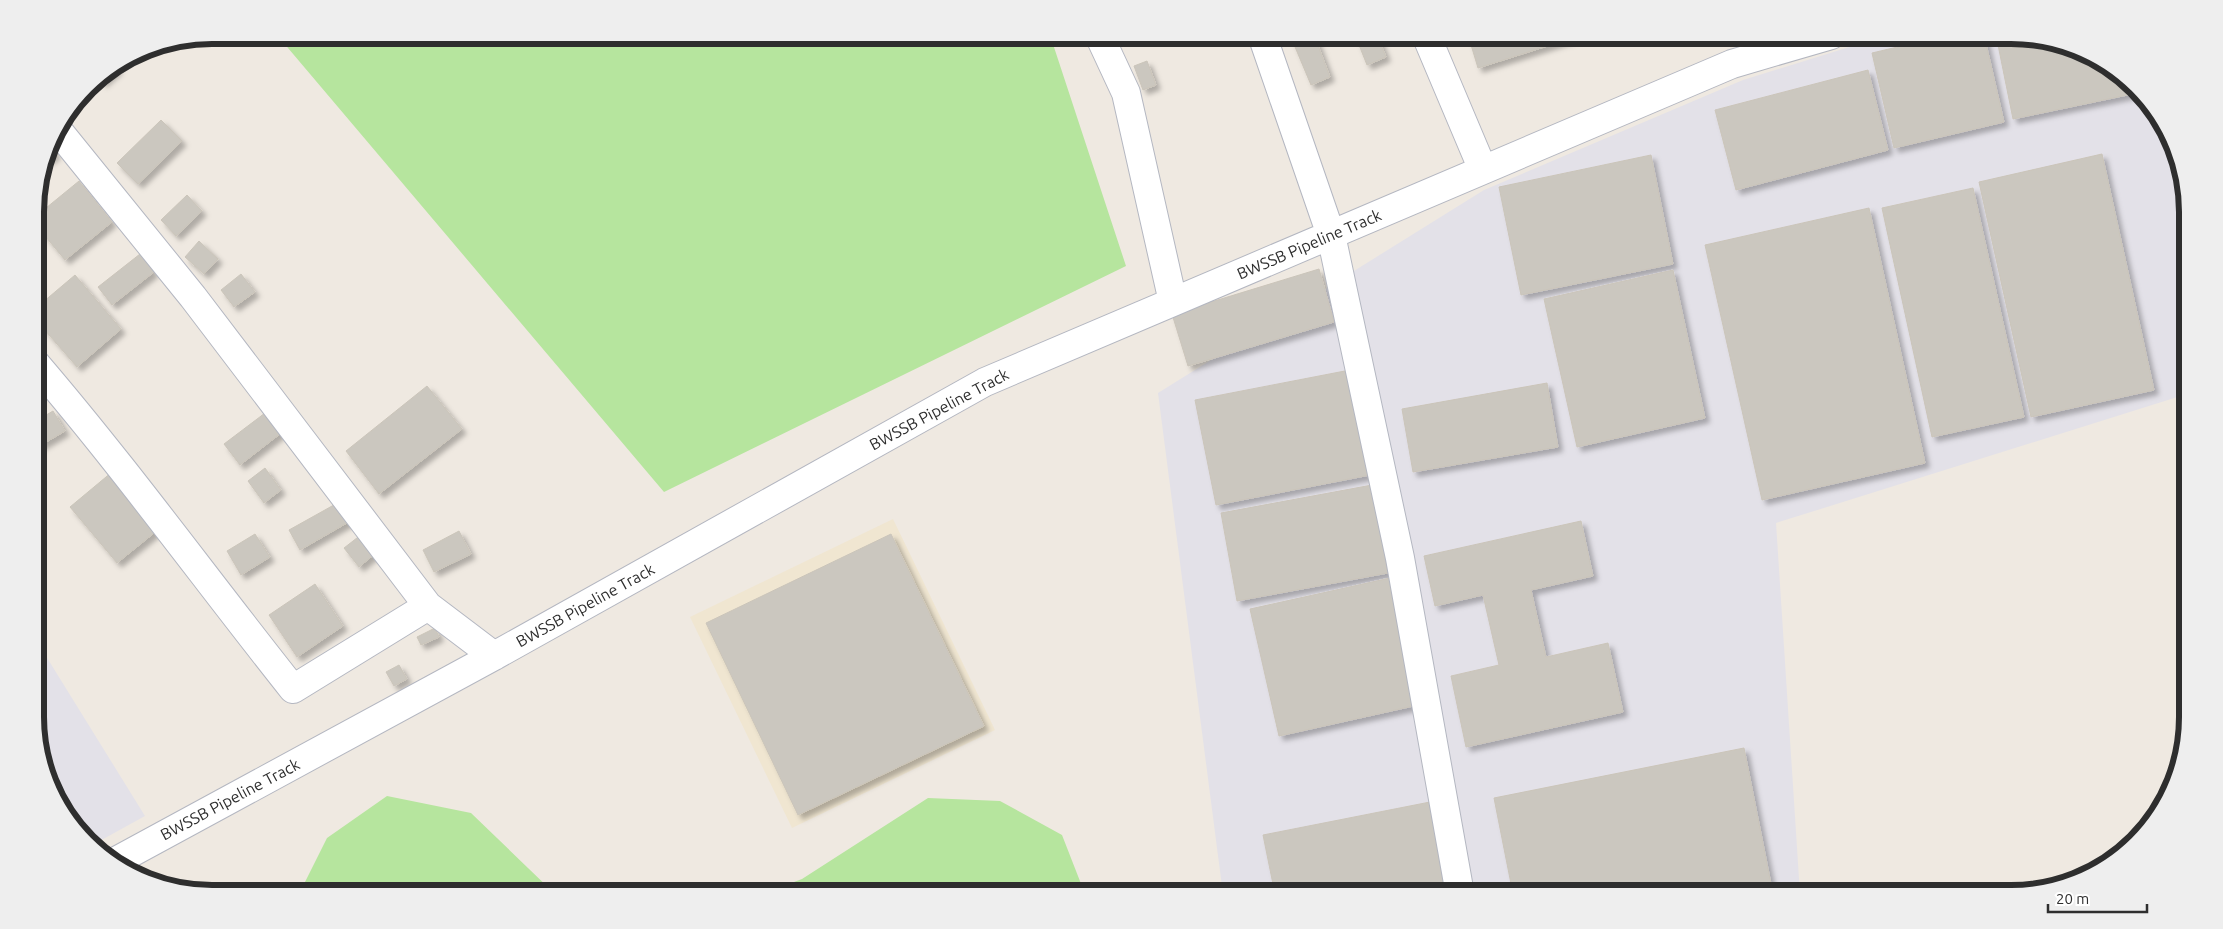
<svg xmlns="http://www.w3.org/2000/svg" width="2223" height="929" viewBox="0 0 2223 929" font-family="Ubuntu,sans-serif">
<defs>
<filter id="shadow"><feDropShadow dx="4.5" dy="4.5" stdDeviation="2.5" flood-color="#0004"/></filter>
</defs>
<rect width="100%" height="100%" fill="#efe9e1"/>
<path fill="#e3e1e8" d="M1888 35H2011L2078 48 2151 104 2187 189V394L1776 523 1800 894H1223L1158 393 1484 190 1743 80Z
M36 640 145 816 96 843 72 825 37 740Z"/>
<path fill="#f0e6d1" d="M893 519 995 730 792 828 690 617Z"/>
<path fill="#b6e59e" d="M277 35H1050L1126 266 664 492Z
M387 796 471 813 555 894H299L327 838Z
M928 798 1000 801 1062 835 1085 894H762L802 879Z"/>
<path fill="#cbc7bf" stroke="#cbc5ba" filter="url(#shadow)" d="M1290 35H1314L1330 77 1311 85Z
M1369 35H1377L1386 57 1367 65 1357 40Z
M1468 35H1497L1499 41 1519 35H1582L1478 68Z
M1948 35H1984L2004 122 1894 148 1872 53Z
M1996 35H2011L2078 48 2137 93 2013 119Z
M1147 61 1156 85 1143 90 1134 66Z
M116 66 118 69 102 83 98 77Z
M1868 70 1888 150 1736 190 1715 110Z
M161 120 182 141 138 184 117 163Z
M50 146 56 154 46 162Z
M2102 154 2154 390 2031 417 1979 182Z
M1651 155 1673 264 1521 295 1499 187Z
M79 181 112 222 65 260 35 224V217Z
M1973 188 2024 417 1932 437 1882 208Z
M187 195 202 211 176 236 161 220Z
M1869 208 1925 463 1762 500 1705 245Z
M199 241 218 259 204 274 185 257Z
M140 254 154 272 112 305 98 287Z
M1319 269 1334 322 1188 366 1172 314Z
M1673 270 1705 418 1577 447 1544 299Z
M241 274 255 292 234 307 221 290Z
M75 275 121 329 77 367 36 320V308Z
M1350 370 1370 475 1216 505 1195 400Z
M1547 383 1558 447 1413 472 1402 409Z
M427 386 462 429 379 494 346 451Z
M269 410 285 430 240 465 224 444Z
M53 411 65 431 36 448V421Z
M265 468 281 490 264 503 248 481Z
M112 472 159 529 117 563 70 507Z
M1372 485 1388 573 1237 601 1221 513Z
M341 501 352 520 300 550 289 530Z
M1581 521 1593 576 1531 590 1546 657 1608 643 1623 712 1466 747 1451 676 1499 665 1483 595 1435 606 1424 556Z
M459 531 471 554 434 572 423 550Z
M255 534 270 557 241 575 227 551Z
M362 534 377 552 359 567 344 548Z
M891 534 984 726 798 815 706 623Z
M1390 578 1418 705 1279 736 1250 609Z
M315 584 343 626 297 657 269 615Z
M435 628 439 637 421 645 417 637Z
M399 665 407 679 394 686 386 672Z
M1744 748 1773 894H1513L1494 798Z
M1430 802 1448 894H1275L1263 835Z"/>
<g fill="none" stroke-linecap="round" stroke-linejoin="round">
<defs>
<path id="minor" d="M1099 35 1126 93 1173 302
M1262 35 1331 235 1400 558 1460 894
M1426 35 1483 170
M57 129 193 297 428 606 494 656
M36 364C126 469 207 581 293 689L428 606
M118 860 494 656 985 382 1732 64 1831 35"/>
</defs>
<use href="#minor" stroke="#b4b7c1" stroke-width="30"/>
<use href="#minor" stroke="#fff" stroke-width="28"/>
</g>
<g text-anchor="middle" stroke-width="4" stroke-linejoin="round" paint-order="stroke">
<g font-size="16" fill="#2e2e2e" stroke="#fff">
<text transform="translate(1309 244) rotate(-23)" y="6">BWSSB Pipeline Track</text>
<text transform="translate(939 409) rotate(-28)" y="6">BWSSB Pipeline Track</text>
<text transform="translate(585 605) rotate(-29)" y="6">BWSSB Pipeline Track</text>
<text transform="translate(230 799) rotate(-28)" y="6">BWSSB Pipeline Track</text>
</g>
</g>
<path d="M0 0H2223V929H0ZM212 44H2011A168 168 0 0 1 2179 212V717A168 168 0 0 1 2011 885H212A168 168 0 0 1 44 717V212A168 168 0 0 1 212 44Z" fill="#eee" fill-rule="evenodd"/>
<path fill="none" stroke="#2e2e2e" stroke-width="6" d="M212 44H2011A168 168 0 0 1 2179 212V717A168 168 0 0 1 2011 885H212A168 168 0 0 1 44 717V212A168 168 0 0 1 212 44Z"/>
<path d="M2048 904v8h99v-8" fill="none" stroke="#2e2e2e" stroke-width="2.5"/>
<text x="2056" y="904" font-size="15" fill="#2e2e2e" stroke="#ffffff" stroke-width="4" paint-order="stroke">20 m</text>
</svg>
